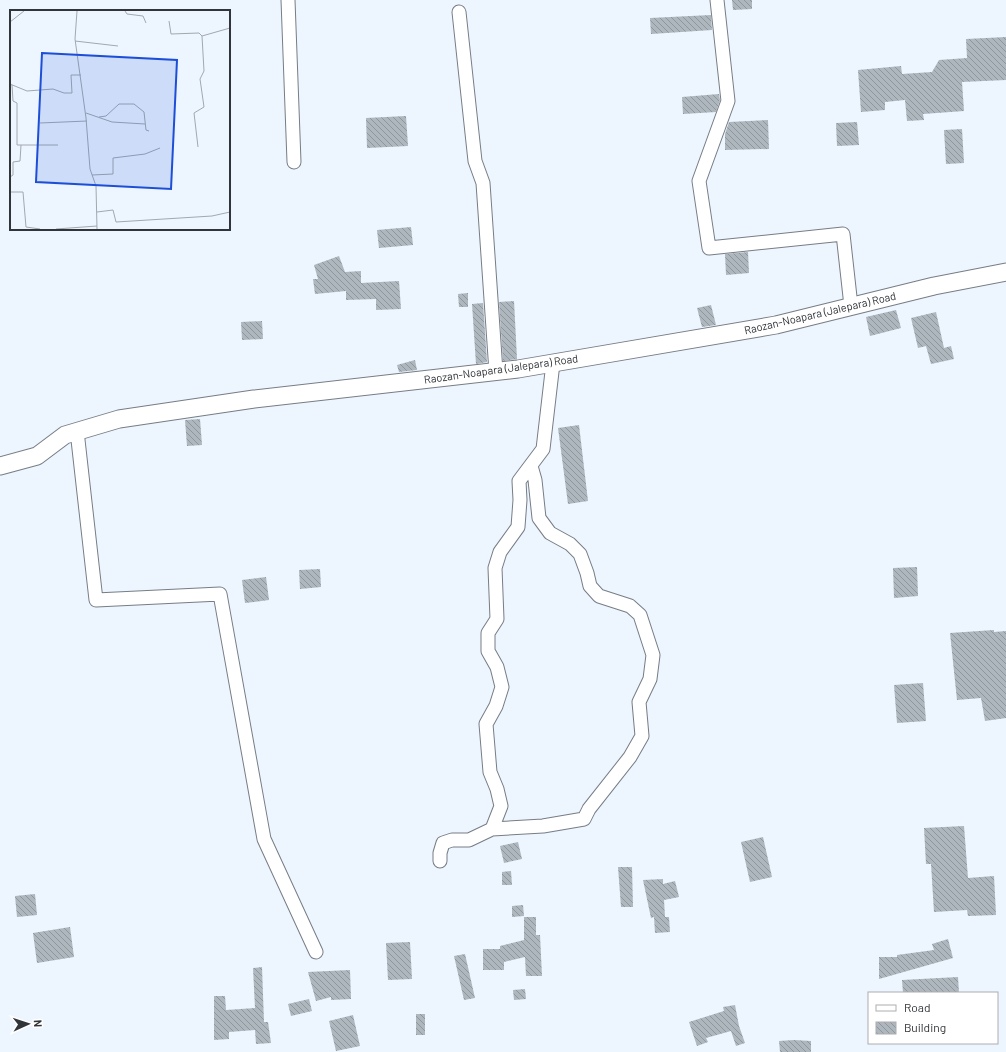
<svg xmlns="http://www.w3.org/2000/svg" width="1006" height="1052" viewBox="0 0 1006 1052" font-family="Barlow,sans-serif">
<defs>
<pattern id="building-back-hatch" width="6" height="6" patternUnits="userSpaceOnUse"><rect width="6" height="6" fill="#aeb6be"/><path d="M-1 5l2 2M0 0l6 6M5-1l2 2" fill="none" stroke="#8e959b"/></pattern>
</defs>
<rect width="100%" height="100%" fill="#edf5fe"/>
<path fill="url(#building-back-hatch)" d="M732 0H752V9L733 10Z
M711 15 712 30 651 34 650 18Z
M1006 37V80L962 82 964 111 923 114 924 120 907 121 905 100 885 102V110L861 112 858 70 901 66 902 74 932 72 939 60 967 58 966 39Z
M719 94 720 100 716 112 683 114 682 97Z
M406 116 408 146 367 148 366 118Z
M768 120 769 149 725 150V134L729 122Z
M857 122 859 145 837 146 836 123Z
M962 129 964 163 946 164 944 130Z
M411 227 413 245 379 248 377 230Z
M748 252 749 273 726 275 725 254Z
M339 256 345 272 361 271V283L399 281 401 309 376 310V299L346 300V291L315 294 313 279H318L314 265Z
M468 293V307H459L458 294Z
M514 301 517 359 503 361 499 302Z
M483 303 487 362 476 364 472 304Z
M711 305 716 325 702 327 697 308Z
M896 310 901 328 870 336 866 317Z
M936 312 944 348 951 346 954 359 931 364 926 346 918 348 911 318Z
M262 321 263 339 242 340 241 322Z
M415 360 417 370 399 372 397 365Z
M200 419 202 445 187 446 185 420Z
M579 425 588 501 568 504 558 428Z
M917 567 918 596 894 598 893 568Z
M320 569 321 587 300 589 299 570Z
M266 577 269 600 245 603 242 580Z
M994 630V632L1006 631V718L985 721 981 698 957 700 950 633Z
M923 683 926 721 897 723 894 685Z
M964 826 968 878 994 876 996 915 968 916 967 910 934 912 931 864H926L924 828Z
M763 837 772 877 750 882 741 842Z
M518 842 522 859 504 863 500 846Z
M618 867H632L633 907H621Z
M511 871 512 885H502V872Z
M663 879V884L675 881 679 897 664 900 665 917H669L670 932 655 933 654 917 651 918 643 880Z
M35 894 37 915 17 917 15 896Z
M523 905 524 916 512 917V906Z
M524 917H536V935H540L542 976H526L525 957 504 962V970H483V949H500V946L524 940Z
M70 927 74 957 37 963 33 933Z
M948 939 953 958 879 979V957H897V955L934 950 932 944Z
M410 942 412 979 388 980 386 943Z
M465 954 475 998 464 1000 454 956Z
M262 967 264 1022H268L271 1043 256 1044 255 1030 229 1032V1039L214 1040V996H225L226 1010 255 1008 253 968Z
M350 970 351 999 331 1000V997L316 1001 308 972Z
M958 977 959 993H903L902 980Z
M525 989 526 999 514 1000 513 990Z
M309 999 312 1011 291 1016 288 1004Z
M735 1005 739 1026 745 1043 736 1046 731 1031 706 1038 708 1042 697 1046 689 1022 724 1011 723 1007Z
M416 1014H425V1035H416Z
M353 1015 360 1046 336 1051 329 1021Z
M794 1040 811 1041V1052H780L779 1041Z"/>
<g fill="none" stroke-linecap="round" stroke-linejoin="round">
<defs>
<path id="minor" d="M288 0 294 162
M717 0 728 101 699 181 709 248 843 234 851 306
M459 12 475 161 483 183 496 372
M77 431 96 600 220 594 264 839 316 952
M492 829 501 806 497 789 490 772 486 724 496 706 502 687 497 667 488 651V633L497 619 495 568 500 552 518 527 520 500 519 481 543 449 553 363
M440 861V853L443 843 452 840H469L492 829 543 826 584 819 589 809 630 757 642 736 639 702 650 679 653 655 640 615 630 606 599 596 590 586 587 573 580 554 570 544 550 533 539 518 535 480 531 466"/>
<path id="major" d="M0 466 37 456 65 435 119 419 254 399 518 369 776 325 934 286 1006 272"/>
</defs>
<use href="#minor" stroke="#767d85" stroke-width="15"/>
<use href="#major" stroke="#767d85" stroke-width="19"/>
<use href="#minor" stroke="#fff" stroke-width="13"/>
<use href="#major" stroke="#fff" stroke-width="17"/>
</g>
<g text-anchor="middle" stroke-width="3" stroke-linejoin="round" paint-order="stroke">
<g font-size="11" fill="#313438" stroke="#fff">
<text transform="translate(820 313) rotate(-13)" y="4">Raozan-Noapara (Jalepara) Road</text>
<text transform="translate(501 369) rotate(-8)" y="4">Raozan-Noapara (Jalepara) Road</text>
</g>
</g>
<g transform="translate(10 10)">
<rect width="220" height="220" fill="#edf5fe"/>
<path fill="none" stroke="#a2a8af" stroke-width="1" d="M67 1 65 29 76 108 80 159 86 176 87 219M115 1 117 4 133 6 136 13M159 11 161 24 189 23 192 26M0 12 14 1M65 31 108 36M0 74 17 81 43 79 54 83H62L61 65H71M2 75 3 91 7 93V135H48M76 103 102 112 135 114M89 107 96 106 109 94H124L134 102 136 120 139 121M30 113 77 111M188 137 184 103 194 97 190 69 194 61 192 26 220 18M82 165 103 164V148L135 144 150 138M0 167 3 165V152L10 151 11 135M0 182H13L16 217 30 219M87 202 103 200 106 212 202 206 220 202M46 219 87 216"/>
<path fill="#1d4ed8" fill-opacity="0.15" stroke="#1d4ed8" stroke-width="2" d="M32 43 167 50 161 179 26 172Z"/>
<rect width="220" height="220" fill="none" stroke="#313438" stroke-width="2"/>
</g>
<rect x="868" y="992" width="130" height="52" fill="#ffffff" stroke="#adaeaf"/>
<rect x="876" y="1005" width="20" height="6" fill="#ffffff" stroke="#adaeaf"/>
<text x="904" y="1012" font-size="12" fill="#313438">Road</text>
<rect x="876" y="1022" width="20" height="12" fill="url(#building-back-hatch)" stroke="#adaeaf"/>
<text x="904" y="1032" font-size="12" fill="#313438">Building</text>
<g transform="translate(28 1024) rotate(87)" stroke="#ffffff" stroke-width="3" paint-order="stroke">
<path d="M0-3L7 15L0 10L-7 15Z" fill="#313438"/>
<text y="-6" font-size="11" font-weight="bold" text-anchor="middle" fill="#313438">N</text>
</g>
</svg>
